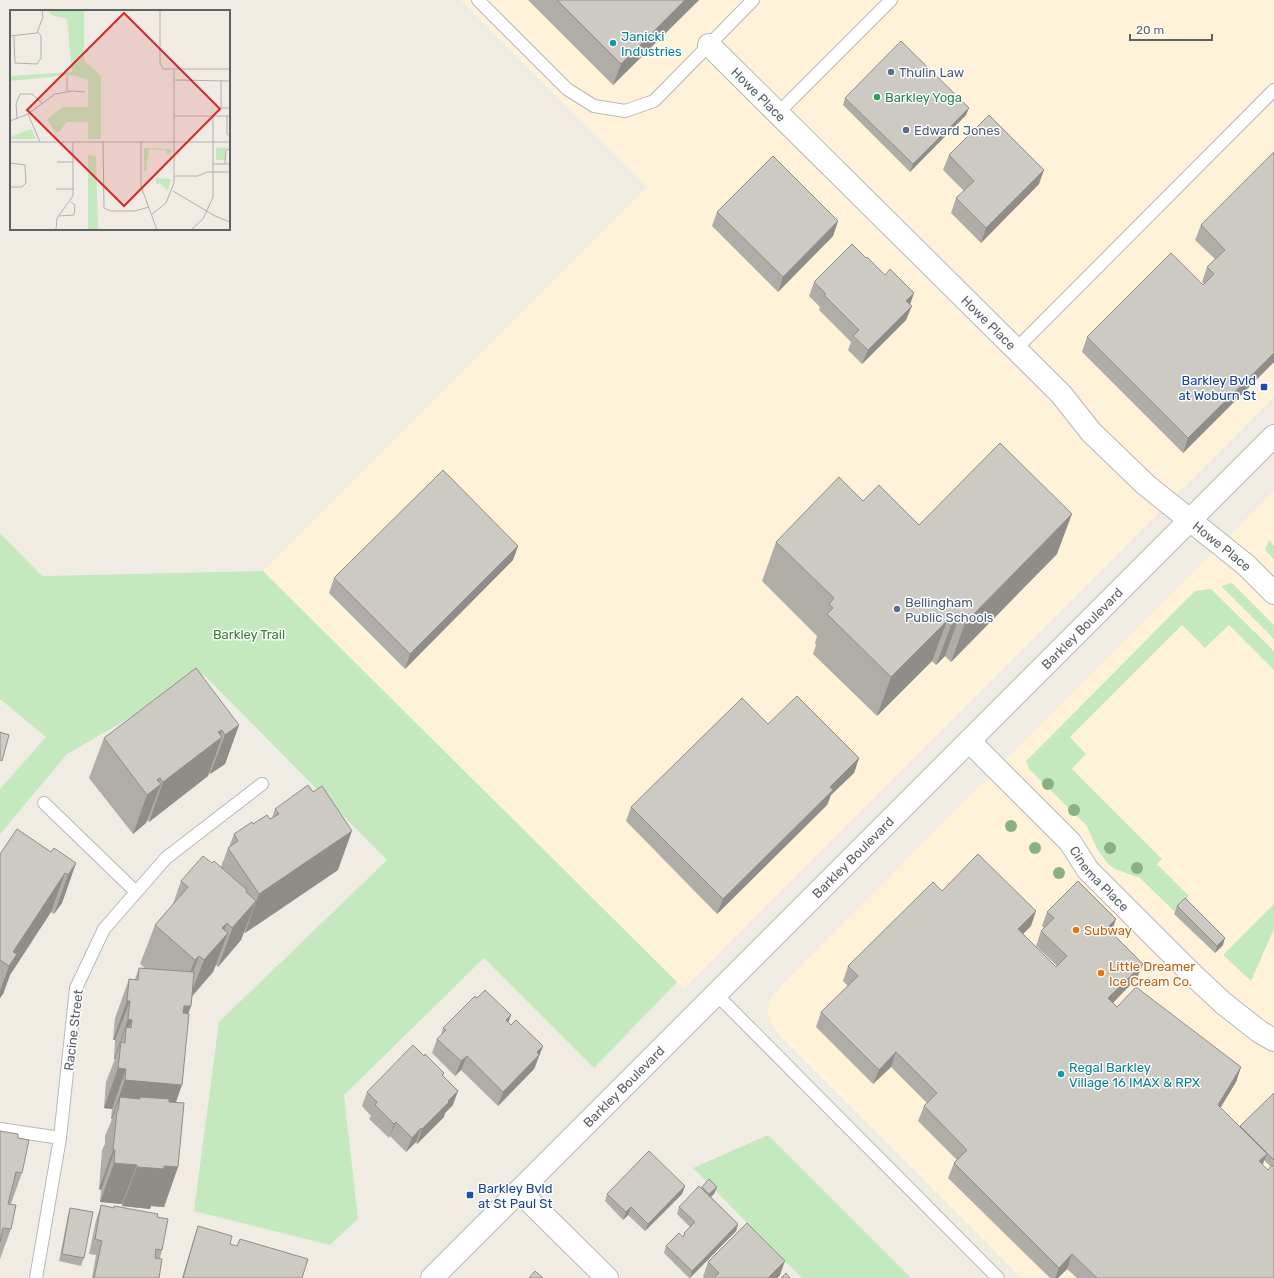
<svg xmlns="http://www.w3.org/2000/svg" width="1274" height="1278" viewBox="0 0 1274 1278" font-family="Rubik,sans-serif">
<rect width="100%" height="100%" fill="#f0ece4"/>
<path fill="#fff2d9" d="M461 0H1274V397L684 989 263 571 647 187Z
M1274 491V1278H1021L777 1033 771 1024 768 1014 769 1001 778 989Z"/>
<path fill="#c4e9bf" d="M0 533 42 576 263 571 677 982 594 1068 484 958 344 1095 358 1219 330 1245 194 1211 219 1022 387 860 204 675 67 754 0 834V789L46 737 0 699Z
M1269 540 1274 546V559L1265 550Z
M1232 583 1274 625V639L1221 586Z
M1211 589 1274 651V670L1229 625 1205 648 1182 625 1070 737 1086 754 1072 769 1162 859 1157 864 1189 896 1174 911 1138 876 1137 877 1115 869 1108 864 1097 849 1087 826 1029 769 1026 761 1195 591Z
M1274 904V929L1251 981 1223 955Z
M768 1135 911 1278H802L693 1168Z"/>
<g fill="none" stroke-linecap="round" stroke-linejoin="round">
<defs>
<path id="lane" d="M478 0 567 89 594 106 625 111 654 101 753 0
M779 112 891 0
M1016 349 1274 90
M44 803 136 892
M716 994 998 1278
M0 1129 60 1138
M36 1278 60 1138 76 988 104 929 166 858 262 784"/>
<g id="street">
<path id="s1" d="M709 45 1061 394 1091 432 1146 485 1246 565 1274 593"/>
<path id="s2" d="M969 741 1070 842 1088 870 1192 974 1223 1003 1260 1032 1274 1040"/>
<path d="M519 1191 607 1278"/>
</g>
<g id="secondary">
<path id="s3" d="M432 1278 1274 436"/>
</g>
</defs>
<use href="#lane" stroke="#b5b8bc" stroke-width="14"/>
<use href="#street" stroke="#b5b8bc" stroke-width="24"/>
<use href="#secondary" stroke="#b5babf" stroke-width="24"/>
<use href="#lane" stroke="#fff" stroke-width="12"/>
<use href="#street" stroke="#fff" stroke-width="22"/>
<use href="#secondary" stroke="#fff" stroke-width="22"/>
</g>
<g fill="#89b280">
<circle cx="1048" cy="784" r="6"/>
<circle cx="1074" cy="810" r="6"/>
<circle cx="1011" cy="826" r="6"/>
<circle cx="1035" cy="848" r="6"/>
<circle cx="1110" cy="848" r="6"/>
<circle cx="1137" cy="868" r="6"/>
<circle cx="1059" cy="873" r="6"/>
</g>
<path fill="#b0ada8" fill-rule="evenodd" d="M528 0H699L613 85Z
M845 98 966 115 910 172 843 105Z
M1274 152V362L1183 453 1082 352 1087 337 1203 285 1204 284 1202 282 1207 267 1215 259 1195 240 1201 225Z
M949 155 1039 184 981 243 951 213 956 198 964 191 943 170Z
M717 212 838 221 833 236 778 292 712 226Z
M814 282 910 304 906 320 862 364 848 350 851 342 819 310 820 307 809 296Z
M863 501 919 525 1057 554 951 662 945 656 936 665 932 661 877 716 813 654 816 645 815 643 817 636 762 581 776 542Z
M518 546 513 560 405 669 329 593 334 578Z
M768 724 859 758 854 773 831 795 827 805 717 914 626 821 631 807Z
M239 725 225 764 210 774 209 772 208 776 149 822 148 820 146 823 133 834 89 778 104 738Z
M275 809 338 870 245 933 244 932 241 940 218 967 216 965 213 972 192 997 191 1006 188 1014 176 1103 178 1167 164 1207 151 1206 150 1209 122 1206V1204L100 1202 101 1190 99 1189 102 1150 105 1144V1136L112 1119H111L112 1109 104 1108 106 1082 115 1059H114L115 1040H113L115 1018 129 979H135L139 968H145L140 964 155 925 173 904 181 881 212 863 221 867 228 848 229 847 234 834 253 824 270 819 272 818Z
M51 852 76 863 62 903 54 914 51 912 10 975 3 994 0 998V854Z
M942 891 1031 926 1023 934 1056 967 1057 966 1036 946 1041 931 1044 928 1042 926 1047 912 1111 932 1137 978 1113 1003 1117 1007 1241 1067 1236 1082 1220 1108 1240 1127 1274 1093V1278H1077L1067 1269 1058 1278H1050L948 1178 954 1163 957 1160 918 1121 924 1106 927 1103 891 1067 873 1084 816 1027 821 1012 848 986 843 981 848 966ZM1264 1160 1271 1167 1268 1170 1263 1165Z
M1177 906 1223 945 1215 953 1174 914Z
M477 998 511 1015 508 1022 511 1025 543 1046 534 1069 498 1106 461 1070 455 1076 432 1053 437 1039 441 1035 443 1028Z
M424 1056 444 1073 443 1076 453 1105 445 1113 444 1117 417 1144 416 1142 406 1152 390 1136 389 1138 369 1119 371 1116 362 1106 367 1092Z
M0 1131 18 1138 22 1173 11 1204V1229L0 1259Z
M685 1186 682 1194 645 1231 628 1215 623 1220 605 1201 607 1194Z
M702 1187H717L714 1194 711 1197 738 1224 736 1231 690 1278H689L664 1253 666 1246 683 1237 684 1233 690 1227 677 1214 679 1207Z
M101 1205 113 1208 114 1206 157 1217 162 1250 160 1258 159 1278H92L96 1255 89 1254 96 1220Z
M70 1208 84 1258 81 1266 59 1261 68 1215Z
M198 1226 230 1244 237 1246 240 1239 302 1278H182L193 1241Z
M708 1262 780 1275 777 1278H704L703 1277Z"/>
<path fill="#908d88" d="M685 0H699L613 85 621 64Z
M969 108 966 115 910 172 913 164Z
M1044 170 1039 184 981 243 986 228Z
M838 221 833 236 778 292 783 277Z
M914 293 909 308 906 301Z
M912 306 906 320 862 364 868 350Z
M1274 353V362L1183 453 1188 438Z
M1072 514 1057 554 951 662 965 623Z
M518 546 513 560 405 669 410 654Z
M959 617 945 656 936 665 951 626Z
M947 621 932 661 877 716 891 677Z
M239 725 225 764 210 774 225 735Z
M222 730 218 740 222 737 208 776 149 822 163 782 218 732Z
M859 758 854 773 831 795 827 805 717 914 723 899 830 787Z
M160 778 156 788 161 784 146 823 133 834 147 795 157 780Z
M352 831 338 870 245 933 259 894Z
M76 863 62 903 54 914 68 875Z
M65 873 51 912 10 975 3 994 0 998V991L9 966 13 952Z
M247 890 235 924 256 901 241 940 218 967 246 892Z
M1036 911 1031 926 1013 944 1018 929Z
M1116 919 1111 933 1107 928Z
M227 923 220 941 228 933 213 972 189 999 204 960 222 928Z
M1225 938 1223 945 1215 953 1217 946Z
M199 956 184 995 180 999 195 960Z
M1143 964 1137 978 1103 1013 1108 998Z
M127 1001H130L115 1040H113Z
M184 1006H191L176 1046Z
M511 1015 506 1029V1020Z
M128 1019 132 1020 125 1037 126 1027 115 1059H114Z
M543 1046 534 1069 498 1106 503 1092 537 1052Z
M896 1052 891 1067 873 1084 879 1070Z
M467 1056 461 1070 455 1076 461 1061Z
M1241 1067 1236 1082 1213 1120 1218 1105Z
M118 1068 126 1069 112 1109 104 1108Z
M125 1080 182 1085 168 1125 140 1099V1097L131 1121 118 1111 120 1097 112 1119H111Z
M458 1091 453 1105 445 1113 444 1117 417 1144 422 1129 448 1101Z
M396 1122 390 1136 389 1138 394 1124Z
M421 1128 416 1142 406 1152 412 1138Z
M113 1150H115L101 1190 99 1189Z
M1267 1154 1261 1168 1259 1161Z
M114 1163 137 1165 122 1204 100 1202Z
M164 1166 178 1167 164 1207 151 1206 150 1209 122 1206 137 1167Z
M685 1186 682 1194 645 1231 648 1224Z
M717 1187 714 1194 706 1202 709 1194Z
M631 1207 628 1215 623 1220 626 1212Z
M738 1224 736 1231 690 1278 692 1271Z
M1072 1254 1067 1269 1058 1278H1055L1059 1268Z
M785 1261 780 1275 777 1278H768Z"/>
<path fill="#cdc9c3" stroke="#908d88" d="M557 0H685L621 64Z
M901 41 969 108 913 164 845 98Z
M989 115 1044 170 986 228 956 198 974 181 949 155Z
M1274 152V353L1188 438 1087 337 1171 253 1203 285 1214 274 1207 267 1225 250 1201 225Z
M773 156 838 221 783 277 717 212Z
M852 244 866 258 867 257 885 275 890 269 914 293 906 301 912 306 868 350 853 336 859 330 824 295 826 294 814 282Z
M1000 443 1072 514 965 623 959 617 951 626 947 621 891 677 827 614 833 608 829 604 834 598 776 542 839 477 863 501 879 485 919 525Z
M443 470 518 546 410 654 334 578Z
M196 668 239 725 225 735 222 730 218 732 222 737 163 782 160 778 157 780 161 784 147 795 104 738Z
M797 696 859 758 830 787 833 790 723 899 631 807 742 698 768 724Z
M0 732 9 735 2 761 0 760Z
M308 785 313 792 322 786 352 831 259 894 228 848 238 841 234 834 252 822 253 824 267 815 270 819 279 814 275 809Z
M17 829 51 852 54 848 76 863 68 875 65 873 13 952 17 954 9 966 0 960V854Z
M978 854 1036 911 1018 929 1056 967 1067 956 1041 931 1054 918 1047 912 1078 881 1116 919 1107 928 1143 964 1108 998 1117 1007 1136 987 1241 1067 1218 1105 1267 1154 1259 1161 1268 1170 1272 1165 1274 1167V1278H1097L1072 1254 1059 1268 954 1163 967 1150 924 1106 937 1093 896 1052 879 1070 821 1012 858 976 848 966 933 882 942 891Z
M203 856 212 863 214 861 247 890 246 892 256 901 232 928 227 923 222 928 228 933 204 960 199 956 195 960 155 925 188 887 181 881Z
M1185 898 1225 938 1217 946 1177 906Z
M139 968 194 972 191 1006H184L183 1013 189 1014 182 1085 125 1080 126 1069 118 1068 121 1042 125 1043 126 1027 131 1028 132 1020 128 1019 130 1001H127L129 979 138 980Z
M485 990 511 1015 506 1020 511 1025 516 1020 543 1046 537 1052 539 1055 503 1092 467 1056 461 1061 437 1039 446 1030 443 1028 475 996 477 998Z
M413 1045 424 1056 425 1054 444 1073 442 1075 458 1091 448 1101 449 1102 422 1129 421 1128 412 1138 396 1122 394 1124 375 1105 377 1102 367 1092Z
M1274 1093V1160L1240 1126Z
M120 1097 140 1099V1097L169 1099V1102L184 1103 178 1167 164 1166V1169L137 1167V1165L114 1163 115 1150H113L117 1111H118Z
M0 1131 18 1134V1138L29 1140 22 1173 16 1172 8 1204 16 1205 11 1229 3 1228 0 1242Z
M649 1151 685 1186 648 1224 631 1207 626 1212 607 1194Z
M709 1179 717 1187 709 1194 702 1187Z
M699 1186 738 1224 692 1271 666 1246 679 1233 683 1237 685 1234 684 1233 695 1222 679 1207Z
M101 1205 114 1208V1206L158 1214 157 1217 168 1219 162 1250 156 1249 155 1258 162 1259 159 1278H94L102 1241 95 1239Z
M70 1208 93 1212 84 1258 62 1254Z
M747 1223 785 1261 768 1278H714L719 1273 708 1262Z
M198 1226 232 1236 230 1244 237 1246 240 1239 308 1259 302 1278H183Z
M535 1271 543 1278H529Z
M786 1273 790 1278H781Z"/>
<g fill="#0f9aa8" stroke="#fff" stroke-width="1.5">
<circle cx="613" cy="43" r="4"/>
<circle cx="1061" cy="1074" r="4"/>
</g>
<g fill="#5c6f8a" stroke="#fff" stroke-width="1.5">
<circle cx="891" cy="72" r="4"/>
<circle cx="906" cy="130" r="4"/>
<circle cx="897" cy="609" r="4"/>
</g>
<circle fill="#2e9e5b" stroke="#fff" stroke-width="1.5" cx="877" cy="97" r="4"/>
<g fill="#1a4fb4" stroke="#fff" stroke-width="1.5">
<rect x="1260" y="383" width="8" height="8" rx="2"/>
<rect x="466" y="1191" width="8" height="8" rx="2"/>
</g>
<g fill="#e8710a" stroke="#fff" stroke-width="1.5">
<circle cx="1076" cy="930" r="4"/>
<circle cx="1101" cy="973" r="4"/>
</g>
<g text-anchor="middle" stroke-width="3" stroke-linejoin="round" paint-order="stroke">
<g font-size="13" fill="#0d838f" stroke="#fff" text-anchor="start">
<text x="621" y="41">Janicki<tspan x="621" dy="15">Industries</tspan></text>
<text x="1069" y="1072">Regal Barkley<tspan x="1069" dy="15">Village 16 IMAX &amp; RPX</tspan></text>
</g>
<g font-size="13" fill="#4e5e75" stroke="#fff" text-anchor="start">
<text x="899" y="77">Thulin Law</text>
<text x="914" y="135">Edward Jones</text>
<text x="905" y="607">Bellingham<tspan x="905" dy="15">Public Schools</tspan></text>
</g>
<g font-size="13" fill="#5c6166" stroke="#fff">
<text dy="5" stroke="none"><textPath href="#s1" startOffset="70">Howe Place</textPath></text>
<text dy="5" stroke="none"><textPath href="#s1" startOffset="394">Howe Place</textPath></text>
<text dy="5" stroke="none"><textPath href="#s1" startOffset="718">Howe Place</textPath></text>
<text dy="5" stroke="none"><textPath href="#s3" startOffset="919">Barkley Boulevard</textPath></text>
<text dy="5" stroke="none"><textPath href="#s3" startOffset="595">Barkley Boulevard</textPath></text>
<text dy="5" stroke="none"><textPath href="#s2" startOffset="190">Cinema Place</textPath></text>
<text transform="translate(73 1030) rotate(-83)" y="5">Racine Street</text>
<text dy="5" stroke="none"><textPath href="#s3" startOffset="271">Barkley Boulevard</textPath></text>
</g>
<g font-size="13" fill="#27864d" stroke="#fff" text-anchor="start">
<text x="885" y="102">Barkley Yoga</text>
</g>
<g font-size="13" fill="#164399" stroke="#fff" text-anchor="end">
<text x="1256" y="385">Barkley Bvld<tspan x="1256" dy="15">at Woburn St</tspan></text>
<text x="478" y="1193" text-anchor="start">Barkley Bvld<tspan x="478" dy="15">at St Paul St</tspan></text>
</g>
<g font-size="13" fill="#35822f" stroke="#fff">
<text x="249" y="639">Barkley Trail</text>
</g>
<g font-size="13" fill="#c56008" stroke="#fff" text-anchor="start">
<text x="1084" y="935">Subway</text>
<text x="1109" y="971">Little Dreamer<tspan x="1109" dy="15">Ice Cream Co.</tspan></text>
</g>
</g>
<g transform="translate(10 10)">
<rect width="220" height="220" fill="#f0ece4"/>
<path d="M36 0H74V50L91 66V129H78V112H57L49 122H45L37 109 53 97H78V70L62 65 0 71V66L62 62 57 9 42 5ZM21 119 26 129H0V127ZM220 137 215 139V150H206V138ZM134 138 161 139 160 165V144L156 143V140H139L136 161H134ZM78 144 86 147 88 220H78ZM146 168 161 169 158 181 150 173 146 175Z" fill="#c4e9bf"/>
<path fill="none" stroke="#b1b0ae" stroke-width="1" d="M150 0V53L153 59H220M0 26 27 23 33 7 32 0M4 26 5 53 27 54 31 48V26L28 22M57 67V81M165 70 220 71M211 70V98H220M18 104 30 132M165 106H220M217 106V124L220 126M220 106V71M7 109 6 94 10 84H22L33 94M0 111 18 104 45 84 62 81 75 82M0 132H220M93 132 94 198 101 201H125L139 197M131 132V176L147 220M47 152H63M0 153 15 155 16 173 12 177H0M203 154H220M215 154 216 140 220 139M165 166H188L197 162H220M46 179H64M163 181 205 206 220 212M142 204 156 193 164 173V60M49 206 64 205 65 195 61 192M46 220 47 208 63 186V132M181 220 193 209 203 187V106"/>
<path fill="#d62828" fill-opacity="0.15" stroke="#d62828" stroke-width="2" d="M114 3 210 99 114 196 17 100Z"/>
<rect width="220" height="220" fill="none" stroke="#5c6166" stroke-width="2"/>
</g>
<path d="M1130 34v6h82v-6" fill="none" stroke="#5c6166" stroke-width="2"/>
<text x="1136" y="34" font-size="12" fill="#5c6166" stroke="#ffffff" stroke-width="3" paint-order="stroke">20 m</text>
</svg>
